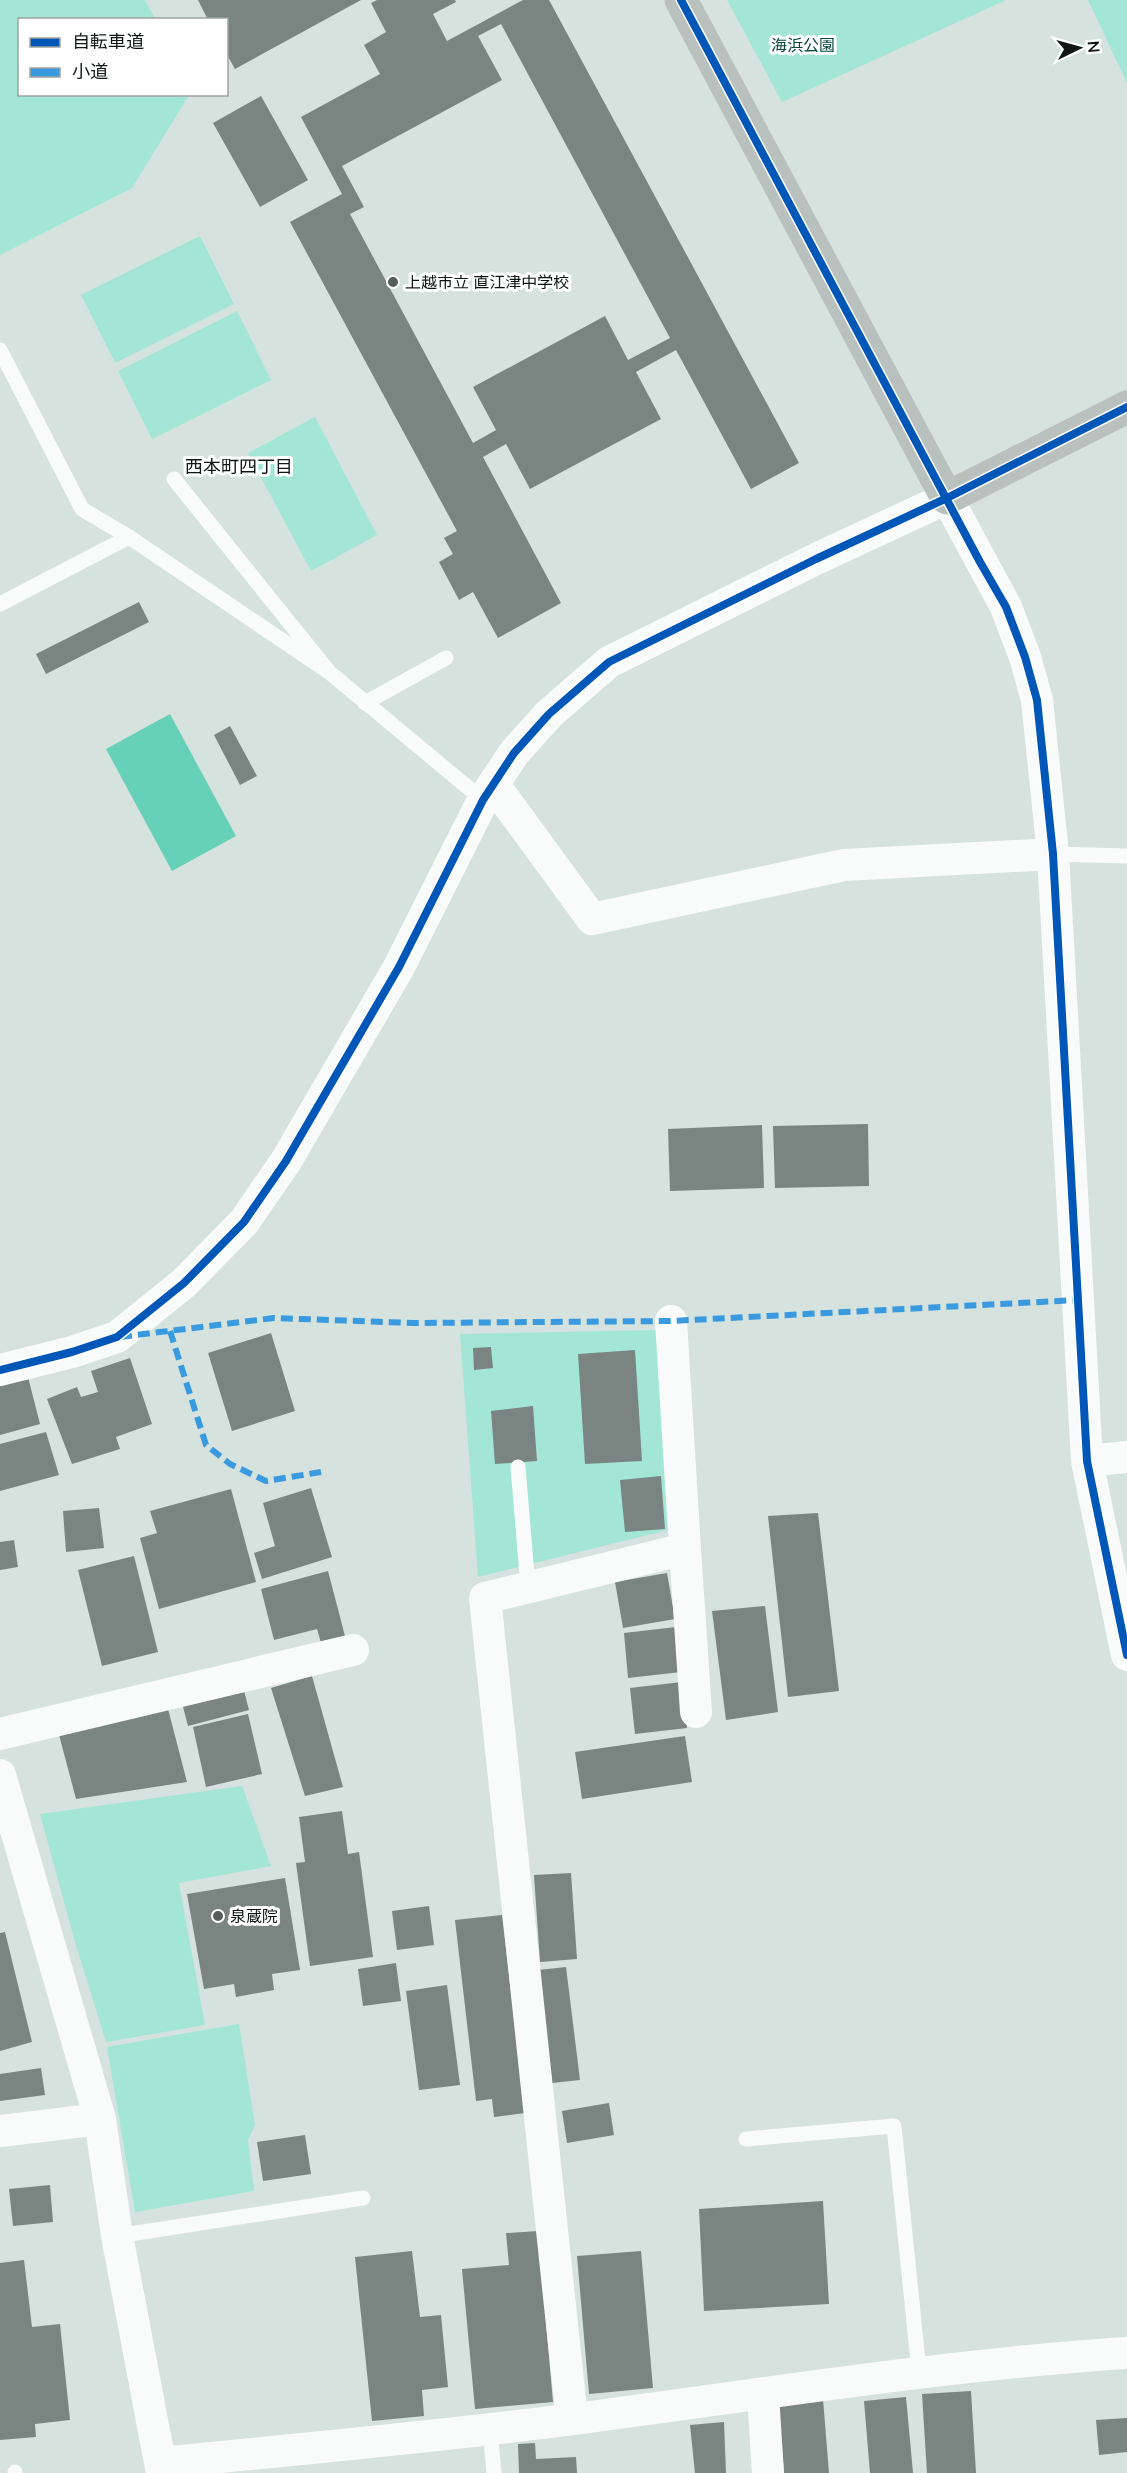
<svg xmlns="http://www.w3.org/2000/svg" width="1127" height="2473" viewBox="0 0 1127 2473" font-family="Mulish,'Noto Sans JP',sans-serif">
<rect width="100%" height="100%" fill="#d5e2de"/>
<path fill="#a3e6d5" d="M0 0H145L155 19 20 20V94L189 95 132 188 0 255Z
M727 0H1006L782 102Z
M1088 0H1127V83Z
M200 236 234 304 115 363 81 295Z
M237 311 271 380 152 439 118 371Z
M315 417 377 535 311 571 248 453Z
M660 1330 672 1529 478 1577 460 1334Z
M242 1786 271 1866 179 1883 205 2025 106 2042 75 1942 40 1814Z
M239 2024 255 2125 248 2140 254 2191 135 2212 107 2047Z"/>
<path fill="#67d0b9" d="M170 714 236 836 172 871 106 749Z"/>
<path fill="#7a8481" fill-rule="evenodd" d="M198 0H361L235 69 226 53V20H208Z
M377 0H455L456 2 433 14 447 41 523 0H549L799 463 751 489 676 350 636 372 661 419 530 489 506 444 483 457 561 603 498 638 473 592 459 600 439 562 453 554 444 538 457 531 290 222 342 194 301 117 380 74 364 45 386 32 371 3ZM501 24 670 338 628 360 605 316 473 387 496 430 473 443 350 214 364 207 342 166 502 80 478 36Z
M261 96 308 180 260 207 213 123Z
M139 602 149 622 46 674 36 654Z
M230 726 257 776 240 785 214 735Z
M868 1124 869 1186 775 1188 773 1126Z
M762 1125 764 1188 670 1191 668 1129Z
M271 1333 295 1411 232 1431 208 1353Z
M491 1347 493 1368 474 1370 473 1348Z
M635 1350 642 1461 585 1464 578 1354Z
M130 1358 152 1424 116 1437 120 1449 72 1464 47 1399 77 1387 81 1397 98 1392 91 1371Z
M28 1377 40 1424 0 1435V1384Z
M533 1406 537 1461 495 1464 491 1411Z
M46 1432 59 1475 0 1491V1444Z
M661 1476 665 1529 625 1532 620 1480Z
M311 1488 332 1557 262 1579 254 1553 275 1546 263 1503Z
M231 1489 256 1582 159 1609 140 1538 157 1533 150 1511Z
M99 1508 104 1548 66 1552 63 1511Z
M818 1513 839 1691 788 1697 768 1516Z
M14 1540 18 1567 0 1570V1542Z
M134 1556 158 1652 102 1666 78 1570Z
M328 1571 345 1636 321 1643 317 1629 274 1640 261 1589Z
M667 1573 675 1619 623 1628 615 1582Z
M765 1606 778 1712 726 1720 712 1611Z
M676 1627 681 1672 628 1678 624 1633Z
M312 1676 343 1787 305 1796 271 1688Z
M682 1682 687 1728 635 1734 630 1688Z
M242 1683 249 1710 188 1726 181 1699Z
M167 1705 187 1782 76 1799 58 1731Z
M248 1714 262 1774 206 1787 193 1727Z
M685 1736 692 1782 582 1799 575 1752Z
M342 1811 348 1854 359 1852 373 1957 310 1966 296 1863 305 1862 299 1817Z
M571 1873 577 1959 540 1962 534 1875Z
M285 1878 300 1970 272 1974 274 1990 236 1997 234 1984 204 1989 187 1894Z
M429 1906 434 1945 397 1950 392 1911Z
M502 1915 525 2113 494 2117 492 2099 476 2101 455 1920Z
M5 1932 32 2042 0 2051V1933Z
M396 1963 401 2001 363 2006 358 1969Z
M566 1967 580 2080 552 2083 538 1970Z
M447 1985 460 2085 419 2090 406 1991Z
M41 2068 45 2095 0 2101V2074Z
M609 2103 614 2135 567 2143 562 2111Z
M305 2135 311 2174 263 2181 257 2142Z
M50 2185 53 2222 13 2226 9 2189Z
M823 2201 829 2304 704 2311 699 2209Z
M538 2231 553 2402 475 2409 462 2269 509 2265 506 2233Z
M412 2251 420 2317 441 2315 448 2387 422 2390 424 2416 372 2421 355 2257Z
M641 2251 653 2388 589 2394 577 2256Z
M24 2260 32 2327 60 2324 70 2420 35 2424 36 2437 0 2440V2263Z
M971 2391 976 2473H927L922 2394Z
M906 2397 913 2473H870L864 2401Z
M823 2399 829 2473H784L778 2403Z
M1127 2418V2452L1099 2455 1096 2420Z
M724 2422 726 2473H695L690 2425Z
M535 2443 536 2459 576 2457 577 2473H519L518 2444Z"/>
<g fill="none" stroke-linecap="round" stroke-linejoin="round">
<path stroke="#f9fbfa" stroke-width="15" d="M0 350 82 509 129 537 329 672
M174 479 329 672 483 800
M0 604 129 537
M365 703 446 658
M1053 854 1127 856
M518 1467 528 1587
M746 2139 894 2126 919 2371
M117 2236 363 2198
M490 2429 494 2473
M15 2472V2473"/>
<path stroke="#f9fbfa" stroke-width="32" d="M494 785 592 919 844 865 1053 854
M671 1321 685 1549
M0 1370 72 1352 117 1337 184 1283 244 1222 286 1161 399 967 483 800 514 753 549 714 609 662 816 559 947 498 1006 607 1025 657 1037 700 1053 854 1087 1461 1127 1655
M1087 1461 1127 1457
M0 1734 353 1650
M0 1775 100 2119 117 2236 162 2473
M0 2131 100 2119
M763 2394 768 2473
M572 2419 485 1598 685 1549 696 1712
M160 2463C298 2449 436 2437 574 2419 758 2395 941 2365 1127 2353"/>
<path stroke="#b9c1bf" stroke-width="33" d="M681 0 947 498 1127 407"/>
<path stroke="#3a9adf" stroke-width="6" stroke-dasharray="12 6" stroke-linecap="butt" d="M170 1331 206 1445 230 1464 266 1481 321 1472
M120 1337 274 1318 413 1323 671 1321 1078 1300"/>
<defs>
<path id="cycleway" d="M681 0 980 562 1006 607 1025 657 1037 700 1053 854 1087 1461 1127 1655
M0 1370 72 1352 117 1337 184 1283 244 1222 286 1161 399 967 483 800 514 753 549 714 609 662 816 559 947 498 1127 407"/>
</defs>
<use href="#cycleway" stroke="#fff" stroke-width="11"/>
<use href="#cycleway" stroke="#0057b8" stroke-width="8"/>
</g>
<g fill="#545e5b" stroke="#fff" stroke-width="2">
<circle cx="393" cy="282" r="6"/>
<circle cx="218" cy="1916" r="6"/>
</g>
<g text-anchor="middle" stroke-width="6" stroke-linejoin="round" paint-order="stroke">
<g font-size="16" fill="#074639" stroke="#fff">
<text x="803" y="51">海浜公園</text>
</g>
<g font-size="16" fill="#0f1715" stroke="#fff" text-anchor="start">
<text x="405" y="288">上越市立 直江津中学校</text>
<text x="230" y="1922">泉蔵院</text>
</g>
<g font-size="18" fill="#0f1715" stroke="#fff">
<text x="239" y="473">西本町四丁目</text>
</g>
</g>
<rect x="18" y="18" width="210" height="78" fill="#ffffff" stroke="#9fa2a1" stroke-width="1.5"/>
<rect x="30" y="38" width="30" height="9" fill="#0057b8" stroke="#9fa2a1" stroke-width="1.5"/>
<text x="72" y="48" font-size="18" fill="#0f1715">自転車道</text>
<rect x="30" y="68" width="30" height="9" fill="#3a9adf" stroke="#9fa2a1" stroke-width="1.5"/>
<text x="72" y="78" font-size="18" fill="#0f1715">小道</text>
<g transform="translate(1079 48) rotate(85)" stroke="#ffffff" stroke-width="4.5" paint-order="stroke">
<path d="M0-4.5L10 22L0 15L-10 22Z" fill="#0f1715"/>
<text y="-9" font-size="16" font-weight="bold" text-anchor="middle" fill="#0f1715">N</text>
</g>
</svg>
